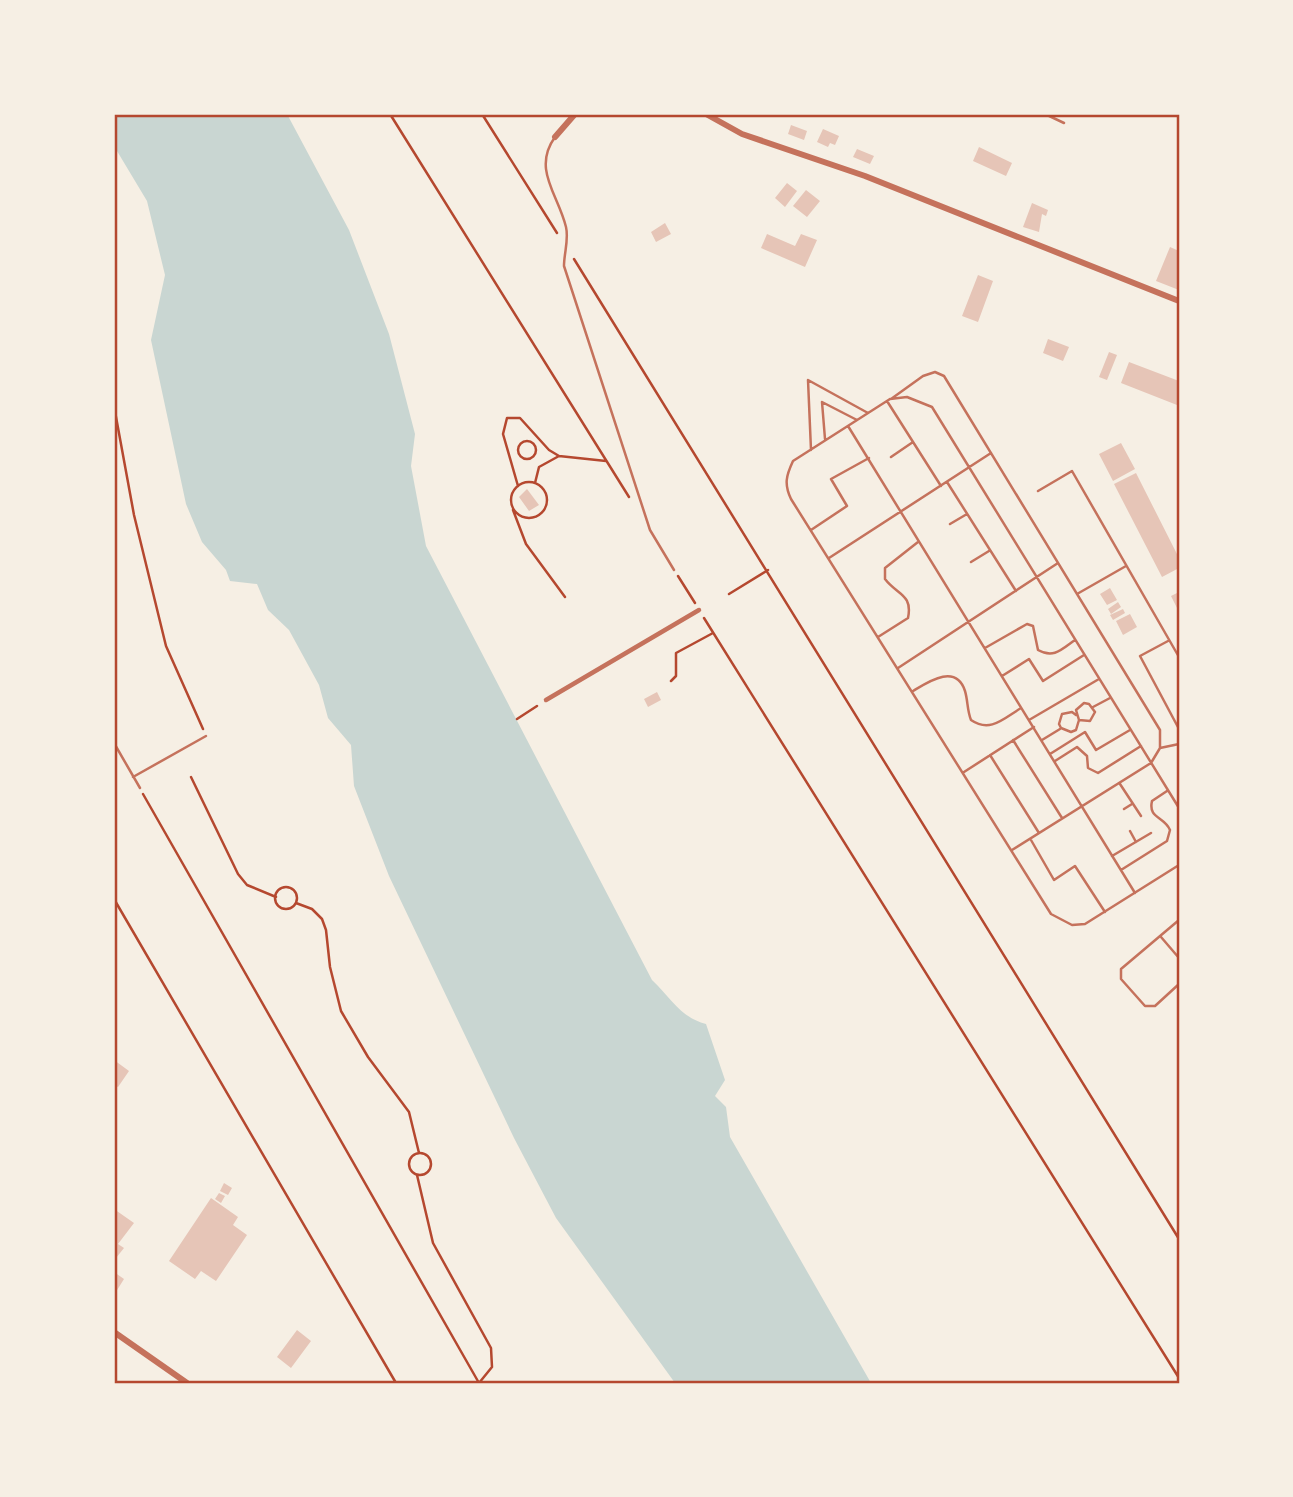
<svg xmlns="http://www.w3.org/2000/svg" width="1293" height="1497" viewBox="0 0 1293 1497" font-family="'Fira Sans Condensed',sans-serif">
<rect width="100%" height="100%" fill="#f6efe4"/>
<path fill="#c9d6d2" d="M114 114H287L349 230 389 334 415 434 411 466 426 546 652 980C672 999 680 1017 706 1024L725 1080 715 1096 726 1107 730 1137 871 1383H675L556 1218 514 1138 389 876 354 786 351 745 328 718 319 685 289 630 268 610 257 584 230 581 226 570 202 542 186 504 151 340 165 275 147 201 114 146Z"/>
<path fill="#e6c5b7" d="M791 125 807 131 804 140 788 134Z
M823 129 839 136 835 145 830 143 828 147 817 142Z
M979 147 1012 163 1006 176 973 161Z
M857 149 874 156 870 164 853 157Z
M787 183 797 191 785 207 775 198Z
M806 190 820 201 807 217 793 206Z
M1032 203 1048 210 1046 216 1042 214 1039 232 1023 227Z
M665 223 671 234 656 242 651 232Z
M767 234 795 246 801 234 817 240 805 267 761 248Z
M1170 247 1179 251V290L1156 281Z
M978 275 993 281 978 322 962 316Z
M1048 339 1069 347 1063 361 1043 353Z
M1109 352 1117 355 1107 380 1099 377Z
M1129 362 1179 381 1177 405 1121 383Z
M1121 443 1135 469 1113 481 1099 454Z
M1136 473 1179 558V568L1162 577 1114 484Z
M527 489 539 505 529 511 519 497Z
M1110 588 1117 600 1107 605 1100 594Z
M1179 592V612L1171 596Z
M1118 602 1121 607 1111 614 1108 609Z
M1123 609 1125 613 1113 620 1110 615Z
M1130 614 1137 627 1123 635 1116 621Z
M657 692 661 700 648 707 644 699Z
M114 1060 129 1071 118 1087 114 1085Z
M224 1183 232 1188 228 1195 220 1191Z
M219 1193 225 1196 221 1203 215 1199Z
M211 1198 238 1217 233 1225 247 1235 216 1281 201 1271 195 1279 169 1261Z
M114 1209 134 1223 118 1244 124 1248 116 1258Z
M114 1272 124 1279 114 1295Z
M297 1330 311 1341 291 1368 277 1357Z"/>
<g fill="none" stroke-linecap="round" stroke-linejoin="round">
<path stroke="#b5482f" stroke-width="2.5" d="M390 114 629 497
M482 114 557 233
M574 259 1179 1239
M114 406 134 515 166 646 203 729
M518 450a9 9 0 1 1 18 0a9 9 0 1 1-18 0Z
M511 500a18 18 0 1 1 36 0a18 18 0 1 1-36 0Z
M535 483 539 467 559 456 606 461
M518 486 503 434 507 418H520L549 450 559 456
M513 510 526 544 565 597
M678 576 695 603
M729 594 768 570
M704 618 1179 1378
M671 681 676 676V653L713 633
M517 719 537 706
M191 777 238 874 247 885 276 897
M143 794 479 1383
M275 898a11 11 0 1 1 22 0a11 11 0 1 1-22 0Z
M114 899 396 1383
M296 903 312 909 322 919 326 930 330 967 341 1011 368 1057 409 1112 419 1153
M409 1164a11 11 0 1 1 22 0a11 11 0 1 1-22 0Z
M417 1175 433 1243 491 1348 492 1367 479 1383"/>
<path stroke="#c5725c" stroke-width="2.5" d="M1045 114 1064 123
M555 137C532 169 558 194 566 227 569 240 564 253 564 266L650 530 674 570
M891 399 923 376 935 372 944 376 1160 730V748L1151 763 1012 850
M887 401 941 486
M848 426 1135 893
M825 439 822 402 857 420
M811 450 808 380 868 413
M891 457 913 442
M947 482 1016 591
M1038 491 1072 471 1179 657
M950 524 967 514
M811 530 847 506 831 479 869 458
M829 558 991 453
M971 562 989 551
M1077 594 1126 566
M878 637 908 618C913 594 897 595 885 579V568L918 542
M1168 641 1140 656 1179 729
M985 648 1027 624 1033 626 1038 650C1054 659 1062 649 1075 640
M898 668 1058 563
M1002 676 1029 659 1043 681 1084 655
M913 691C928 682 956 663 965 691 968 701 967 710 971 720 990 733 1003 719 1021 708
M1093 707 1110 698
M1076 715 1072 712 1062 714 1059 724 1061 728 1071 732 1076 730 1079 720 1076 710 1084 703 1089 704 1095 712 1090 721 1079 720
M1029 720 1099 679
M1013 740 1062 818
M1042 740 1060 729
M114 743 140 788
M1160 748 1179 744
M1050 754 1085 732 1096 750 1130 730
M990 755 1039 833
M1055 761 1077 747 1087 756 1088 768 1098 773 1141 746
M964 772 1034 727
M133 777 206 736
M1120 784 1141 816
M1179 808 932 407 907 397 890 399 793 461C786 476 784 484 791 499L1051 914 1072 925 1085 924 1179 865
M1124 809 1132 804
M1130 831 1136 842
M1031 840 1054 880 1075 866 1105 912
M1112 856 1151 833
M1121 870 1167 841 1170 830C1164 816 1148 819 1152 801L1167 791
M1179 920 1121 969V979L1145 1006H1155L1179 984
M1161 937 1179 958"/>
<path stroke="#c5725c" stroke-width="4.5" d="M546 700 699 610"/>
<path stroke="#c5725c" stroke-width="6" d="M706 114 742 134 865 176 1179 301
M555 137 575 114
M114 1332 187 1383"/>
</g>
<rect width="1293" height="1497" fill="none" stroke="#f6efe4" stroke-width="231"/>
<rect x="116" y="116" width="1062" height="1266" fill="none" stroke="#b5482f" stroke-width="2.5"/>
</svg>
